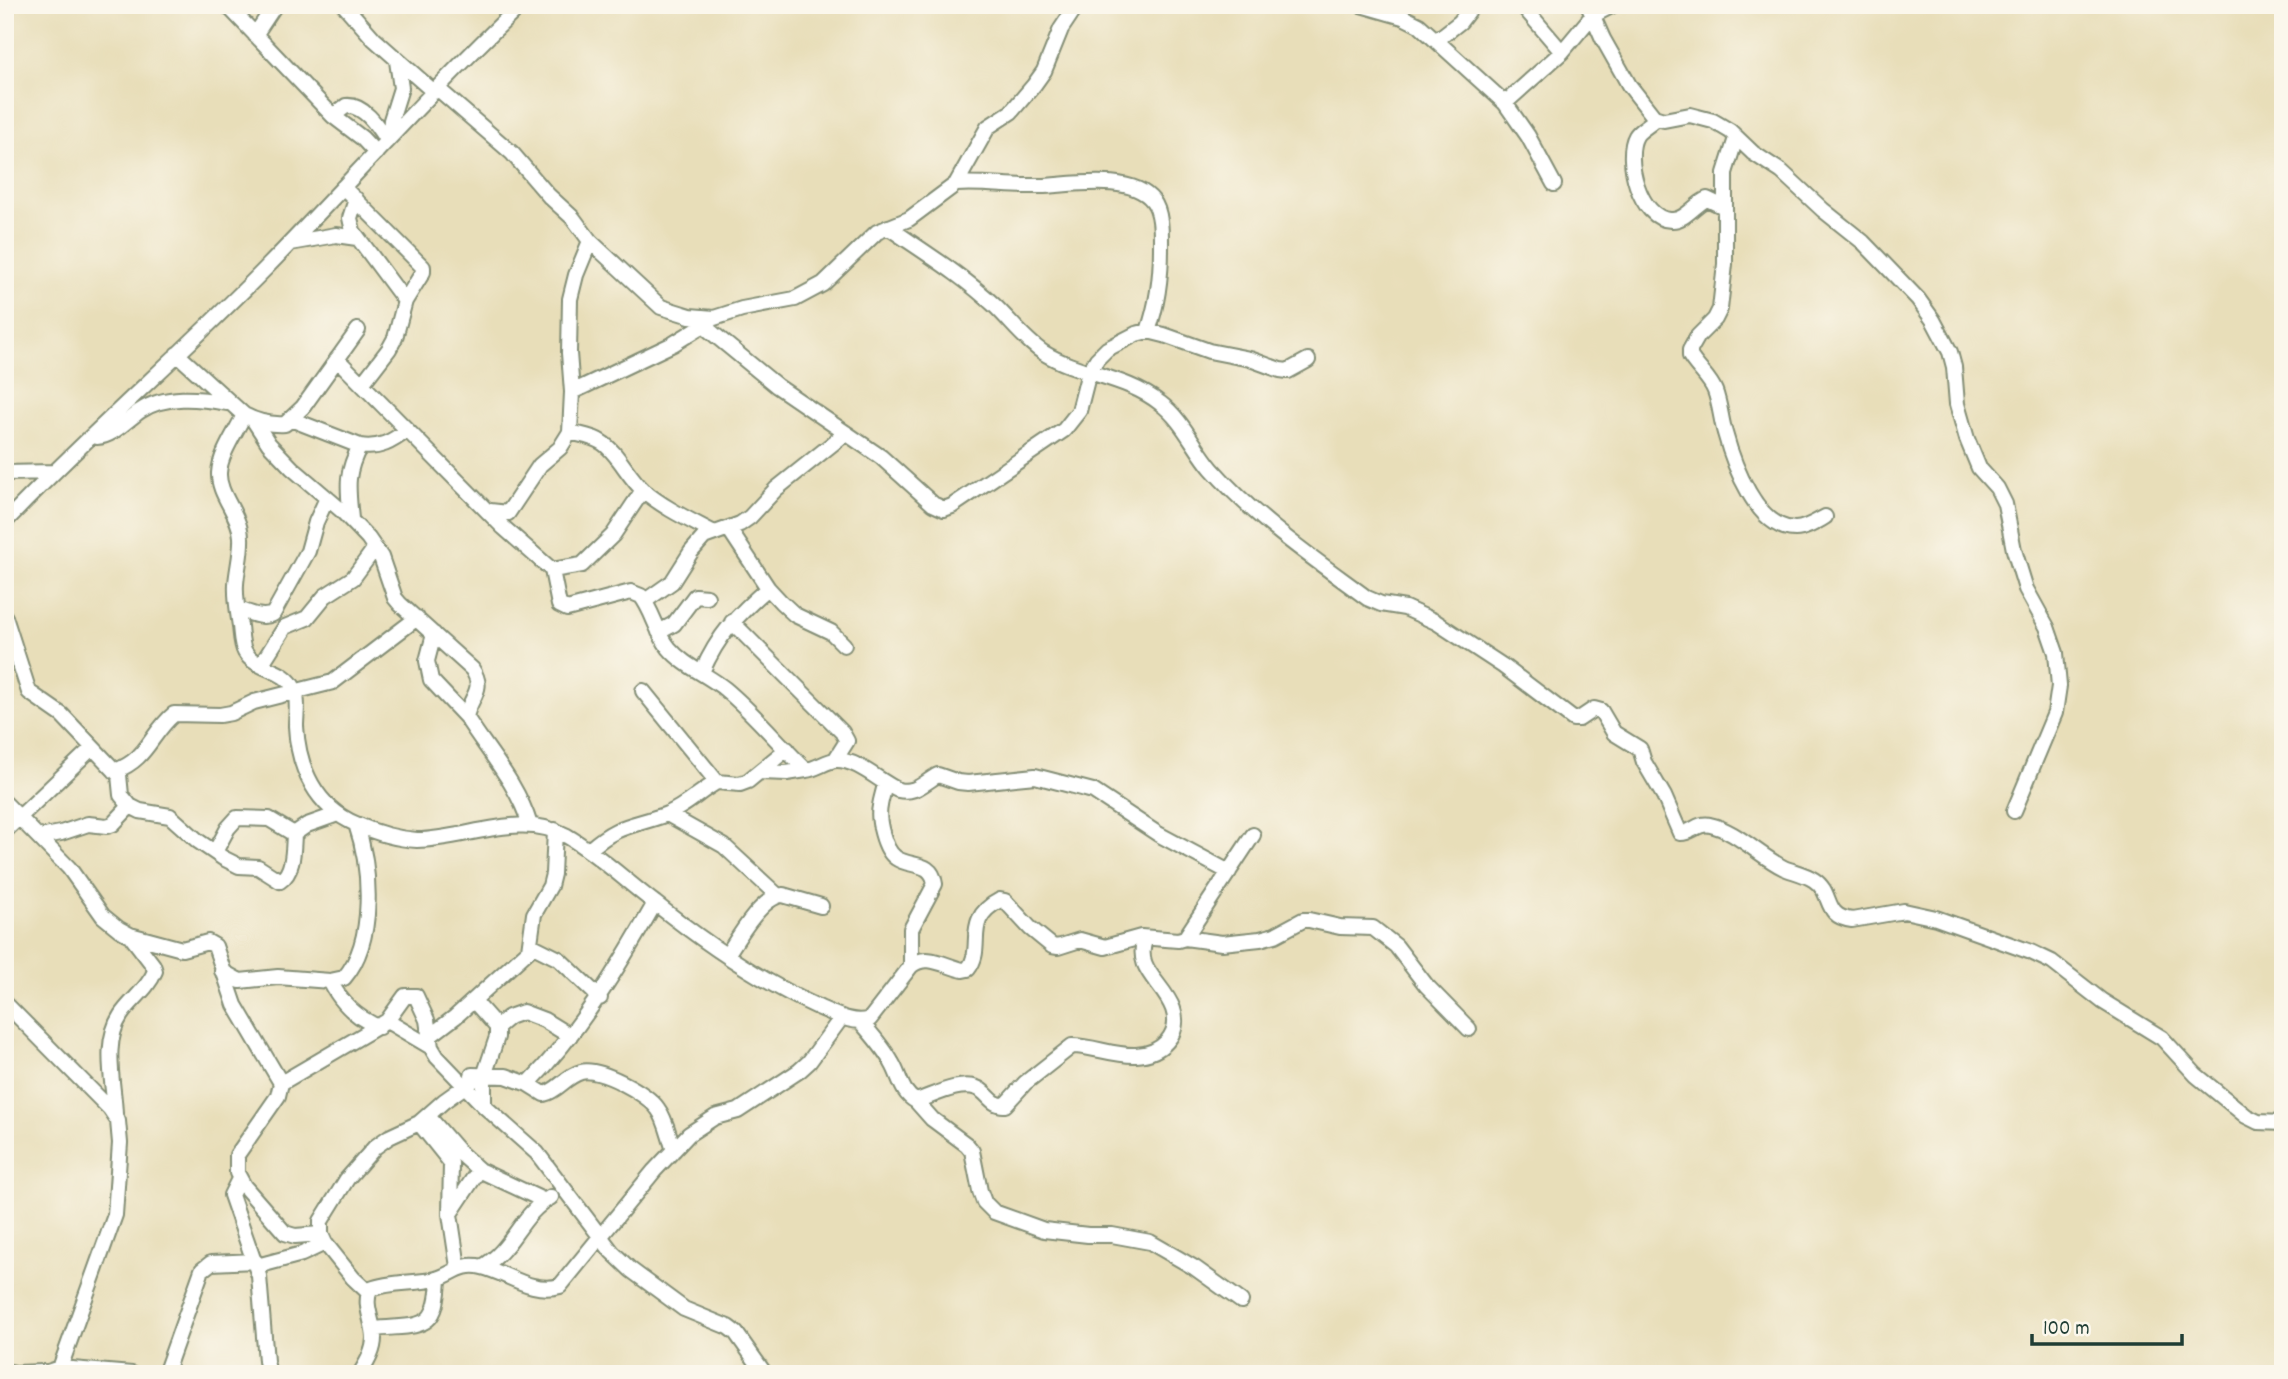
<svg xmlns="http://www.w3.org/2000/svg" width="2288" height="1379" viewBox="0 0 2288 1379" font-family="Dekko,sans-serif">
<rect width="100%" height="100%" fill="#fbf7ec"/>
<filter id="ink" filterUnits="userSpaceOnUse"><feTurbulence type="fractalNoise" baseFrequency=".0143" numOctaves="2"/><feDisplacementMap in="SourceGraphic" scale="14" xChannelSelector="R" yChannelSelector="G"/><feConvolveMatrix kernelMatrix="1 2 1 2 8 2 1 2 1" color-interpolation-filters="sRGB"/></filter>
<filter id="wash" filterUnits="userSpaceOnUse"><feTurbulence type="fractalNoise" baseFrequency=".00686" numOctaves="4" result="noise"/><feDisplacementMap in="SourceGraphic" scale="28" xChannelSelector="R" yChannelSelector="G"/><feGaussianBlur stdDeviation="1.57" result="paint"/><feColorMatrix in="noise" values="0 0 0 0 0 0 0 0 0 0 0 0 0 0 0 0 0 1.4 0 .05"/><feComposite in="paint" operator="in"/></filter>
<g filter="url(#wash)">
<rect width="100%" height="100%" fill="#e8deb9"/>
</g>
<g filter="url(#ink)">
<g fill="none" stroke-linecap="round" stroke-linejoin="round">
<defs>
<path id="minor" d="M227 5 333 116 362 138 376 153
M344 5 374 39 434 92
M1361 5 1403 17 1419 25 1505 103 1528 136 1554 184
M1522 5 1562 52
M1588 5 1603 39 1629 85 1654 117 1664 120 1690 115 1713 121 1730 131 1753 153 1782 172 1823 210 1863 242 1918 299 1933 320 1950 352 1954 367 1957 404 1967 439 1979 468 1997 488 2005 504 2014 550 2026 589 2047 627 2056 653 2059 686 2055 713 2014 811
M255 35 275 5
M1437 40 1460 22 1473 5
M437 88 512 153 549 196 573 218 590 241 661 307 690 316 714 318 742 309 795 299 823 284 877 232 909 219 956 184 988 127 1011 112 1034 85 1044 71 1061 29 1077 5
M1505 103 1562 52 1592 16 1613 5
M333 116 346 106C364 104 378 127 387 141
M1656 118C1651 125 1640 129 1636 136 1624 157 1639 220 1671 220 1685 221 1695 204 1707 199L1724 207
M390 137 391 120 401 88 397 61
M1736 138 1725 173V264L1720 309 1715 319 1698 336 1690 350V356C1697 368 1710 378 1715 391 1720 404 1721 420 1725 433 1733 463 1757 529 1795 529 1805 529 1816 522 1825 517
M956 184C984 182 1012 187 1041 186 1070 185 1132 173 1153 201 1162 213 1161 234 1161 248 1161 278 1158 303 1148 331
M343 187 423 267V272L405 301 395 338 389 349 362 384
M356 199 350 218 353 231 405 301
M888 227C924 252 962 275 994 305 1011 321 1024 340 1044 353 1080 375 1126 376 1160 403 1183 420 1194 448 1212 469 1257 520 1313 558 1367 598L1381 604 1405 608 1436 622 1503 666 1573 719H1579L1594 709 1601 711 1614 733 1640 749 1644 762 1664 796 1680 833C1691 834 1698 822 1710 825 1735 830 1761 857 1784 868 1794 872 1805 874 1814 880 1834 893 1822 916 1852 920L1904 911 1936 918 2031 952 2052 962 2102 1001 2162 1038 2196 1075 2246 1116 2258 1122 2283 1123
M290 243 336 235 357 238
M704 326 777 386 881 457 933 504 944 509 952 506 1064 430 1079 411 1089 372 1097 359 1107 349 1136 334 1148 331 1164 335 1209 351 1250 359 1280 370 1288 371 1308 360
M177 354 244 415C257 422 270 425 285 424L303 407 358 330
M337 359 503 527 552 570 559 605 567 609 631 592 641 596C653 611 656 632 669 648 684 666 708 675 725 689 755 714 778 743 806 770 817 769 827 760 837 760 858 760 880 782 898 790 916 794 923 783 938 775L958 782 968 783 1035 776 1093 791 1158 834 1229 872
M572 392 673 344 710 321
M244 415C236 432 220 454 219 473 218 495 240 514 241 537 242 552 237 569 236 584 235 598 238 613 240 626 241 634 241 645 245 652 256 671 286 668 294 689 299 700 296 715 296 726 298 768 316 807 356 824 374 832 397 839 417 840 466 840 520 810 567 836 599 855 626 881 655 903 706 944 760 981 820 1008 835 1014 853 1025 870 1019L911 966C927 952 946 967 963 970L968 969C986 947 961 920 1000 900L1005 901 1030 928 1052 946 1058 947 1080 940 1105 947 1141 937 1178 940 1185 938 1253 835
M293 420 360 446C379 449 392 442 407 430
M254 421 269 444 292 468 341 510 368 538 381 557 395 598 400 604 472 669C486 690 470 696 466 717 489 753 517 783 530 825
M570 432C580 435 592 436 601 442 617 451 628 477 644 491 664 508 690 520 714 533
M97 437C113 436 127 420 140 411 165 394 199 398 227 403
M5 473 53 472
M490 511 508 513 540 465 560 448 570 432 572 392 569 353 570 299 576 275 590 241
M351 519C348 488 345 474 360 446
M5 522C89 434 182 354 267 267 352 180 432 89 521 5
M729 529 768 588 781 602 795 615 831 632 844 645
M552 570 582 565 613 535 643 490
M645 601 672 582 691 552 704 537 740 524 750 517 776 489 846 433
M238 609C250 613 261 619 273 614L308 551 316 522 327 498
M5 617 29 692 62 715 119 775 121 795 130 806 140 811 170 816 198 841 223 858 239 866 258 867 280 881C294 872 293 850 294 834
M732 622 842 732 847 741 835 760
M659 632 674 624 695 596 707 597
M434 634 427 661 431 680 466 717
M261 665 285 627 307 618 325 596 353 578 375 548
M702 672C718 635 738 614 768 588
M643 691 717 782
M115 771C148 759 150 734 174 714L220 715 231 713 254 702 333 682 417 618
M761 772 787 773 806 770
M885 783C884 791 881 798 880 806 877 819 884 850 896 858 910 868 932 860 935 884L911 929V966
M5 803 69 868 103 916 119 929 130 935 182 949 208 942 215 946 235 1005 281 1083 278 1096 237 1155V1173L244 1186 285 1233 295 1236 321 1234
M667 814 724 846 777 895
M5 831 92 748
M40 837 61 833 88 824 107 826 113 824 130 806
M589 850C619 823 632 827 667 814 686 806 699 792 717 782L740 784 748 781 787 749
M215 852 228 828 237 818 269 819 294 834 307 825 338 814
M1185 938 1222 943 1260 939 1275 935 1303 920H1309L1340 927 1373 928 1396 946 1426 985 1469 1029
M531 945 559 959 600 998
M727 955C738 938 762 896 783 895L821 906
M222 971 240 981 278 977 330 981 344 978C376 941 371 867 356 824
M330 981C341 1003 356 1018 379 1027
M474 1001 497 1027V1037L484 1076V1106
M5 1003 110 1109 118 1121 120 1143 115 1215 60 1368
M387 1021 431 1047
M861 1022C872 1035 884 1048 892 1063 900 1076 901 1093 916 1101 933 1096 959 1081 977 1088 988 1092 991 1106 1005 1105L1025 1083 1072 1046C1093 1046 1114 1056 1136 1055 1160 1054 1182 1035 1173 1009 1164 983 1132 968 1146 938
M497 1027 509 1017 523 1012 544 1020 570 1036
M430 1036 455 1017 529 950 534 914 550 886 553 874 555 830
M472 1075 506 1076 528 1084 544 1094C558 1091 566 1076 581 1072 599 1067 647 1093 658 1109 666 1119 669 1137 674 1150
M281 1083 387 1021 405 996H416L427 1020 431 1047 437 1057 484 1106 537 1153 612 1252 631 1270 684 1309 728 1327 736 1333 765 1374
M528 1084C581 1030 618 968 655 903
M916 1101 932 1119 967 1145 972 1151 980 1191 984 1202 994 1212 1044 1230 1088 1235H1112L1150 1242 1195 1268 1241 1301
M115 1114C114 1083 102 1044 121 1015 131 1000 148 989 155 971L153 965 130 935
M428 1116 459 1152 479 1170 545 1201
M419 1123 451 1163 450 1214 458 1267
M239 1179 231 1195 259 1276 266 1361 269 1374
M451 1212 479 1170
M257 1266 302 1254 325 1243
M482 1267C513 1250 520 1214 551 1197
M368 1292 353 1278 325 1243 321 1234V1221L347 1179 375 1147 389 1137 419 1123 444 1101 479 1076
M374 1329C421 1324 437 1333 439 1278
M5 1371 16 1373 44 1372
M42 1374 60 1368 132 1374
M165 1374 202 1270 211 1263 255 1261
M360 1374C367 1362 374 1351 374 1338 374 1322 362 1303 371 1289 391 1281 415 1284 436 1279 453 1274 462 1262 482 1267 508 1273 531 1294 560 1286L654 1171 689 1134 715 1117 738 1111 799 1071 809 1062 842 1017"/>
</defs>
<use href="#minor" stroke="#848e76" stroke-width="18"/>
<use href="#minor" stroke="#fff" stroke-width="14"/>
</g>
</g>
<rect width="2288" height="1379" fill="none" stroke="#fbf7ec" stroke-width="28"/>
<path d="M2032 1334v10h150v-10" fill="none" stroke="#1f3d34" stroke-width="3.5"/>
<text x="2043" y="1334" font-size="21" fill="#1f3d34" stroke="#fbf7ec" stroke-width="5" paint-order="stroke">100 m</text>
</svg>
